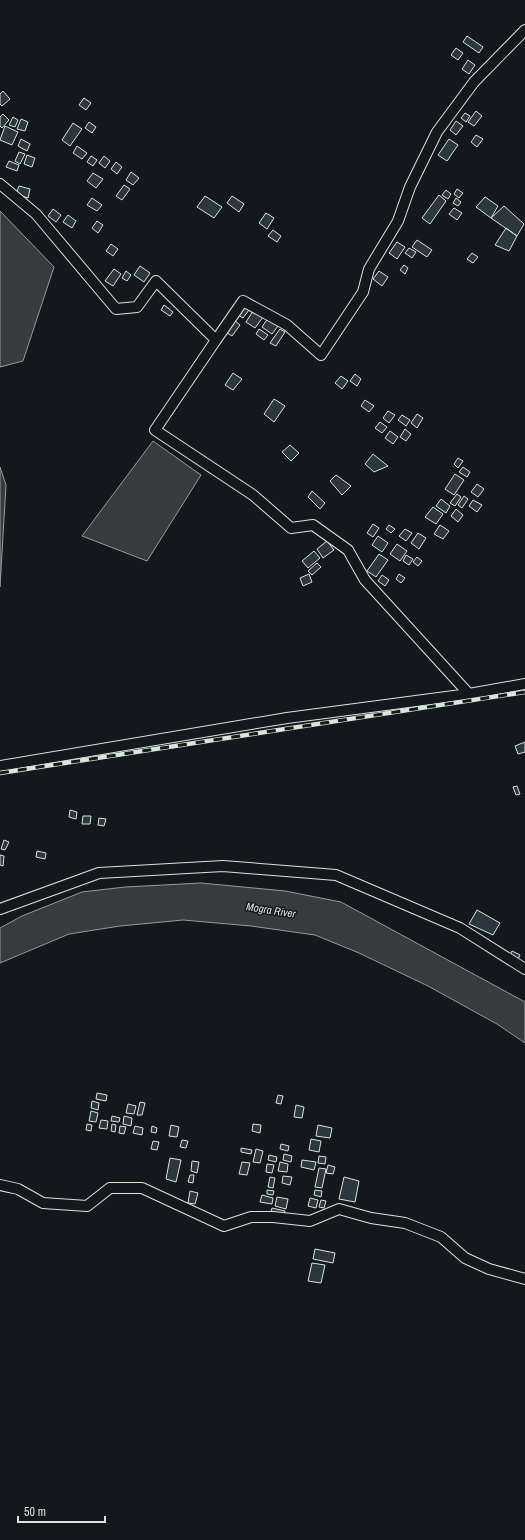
<svg xmlns="http://www.w3.org/2000/svg" width="525" height="1540" viewBox="0 0 525 1540" font-family="'Archivo Narrow',sans-serif">
<rect width="100%" height="100%" fill="#14181c"/>
<path fill="#363b3e" stroke="#939e99" d="M0 211 54 267 23 361 0 367Z
M153 441 201 475 147 561 82 536Z
M0 467 6 485 0 587Z
M201 883 285 891 341 902 525 1002V1043L497 1024 428 986 359 953 315 935 251 926 183 920 120 926 69 934 0 963V928L22 916 82 892 125 887Z"/>
<path fill="#2c363c" stroke="#d8e6dc" d="M467 36 483 47 479 53 463 42Z
M456 48 463 53 458 60 451 55Z
M468 60 475 65 469 74 462 69Z
M3 91 10 99 2 106 0 104V94Z
M84 98 91 103 86 110 79 105Z
M476 111 482 116 474 126 468 122Z
M465 113 470 116 466 122 461 118Z
M3 114 9 120 2 128 0 126V117Z
M13 117 18 120 15 127 9 125Z
M21 119 28 122 25 131 17 129Z
M456 121 463 126 456 135 450 130Z
M89 122 96 127 92 133 85 128Z
M73 123 82 129 70 146 62 140Z
M5 126 18 132 12 145 0 140Z
M476 135 483 139 477 147 471 142Z
M21 139 30 144 27 151 18 146Z
M449 139 458 145 447 161 438 155Z
M77 146 87 153 82 159 73 153Z
M19 152 25 154 20 164 15 161Z
M27 155 35 158 32 167 24 164Z
M91 156 97 160 93 166 87 162Z
M104 156 110 161 105 168 99 163Z
M9 161 19 165 17 171 6 167Z
M116 162 122 167 117 174 111 169Z
M131 172 139 178 133 185 126 180Z
M93 173 103 179 96 188 87 181Z
M124 185 130 189 122 200 116 196Z
M19 186 30 189 28 198 16 194Z
M457 189 463 193 459 198 454 194Z
M446 190 451 194 448 199 442 195Z
M439 195 446 201 430 224 422 218Z
M205 196 222 207 214 218 197 207Z
M232 196 244 204 239 212 227 203Z
M485 197 498 206 491 218 476 207Z
M92 198 102 205 97 211 87 205Z
M456 198 461 202 458 206 453 203Z
M504 206 524 224 517 236 491 218Z
M454 208 462 213 457 220 449 214Z
M53 209 61 215 56 222 48 216Z
M266 213 274 218 267 229 259 223Z
M68 215 76 221 72 228 63 222Z
M97 221 103 225 98 233 92 228Z
M506 228 517 236 509 251 495 245Z
M273 230 281 236 277 242 268 236Z
M417 240 432 250 427 257 412 247Z
M397 242 405 247 397 259 389 253Z
M111 244 118 249 113 256 106 251Z
M409 248 416 252 412 258 405 253Z
M472 253 478 257 473 263 467 259Z
M404 265 408 268 405 274 400 270Z
M140 266 150 273 144 282 134 275Z
M114 269 121 274 113 286 105 281Z
M126 271 131 275 127 281 122 278Z
M379 271 388 277 382 286 373 279Z
M164 305 173 312 170 316 161 310Z
M244 307 249 310 243 318 238 315Z
M253 311 263 317 255 328 246 322Z
M268 318 278 326 272 334 262 327Z
M234 320 240 325 232 336 226 332Z
M259 329 268 335 264 340 256 334Z
M280 329 285 332 276 346 270 343Z
M233 373 242 379 233 390 225 385Z
M355 374 361 379 357 386 350 381Z
M341 376 348 381 342 389 335 383Z
M274 399 285 406 274 422 264 414Z
M365 400 374 406 369 412 361 406Z
M388 411 395 415 389 423 383 418Z
M417 414 423 418 417 428 411 423Z
M402 415 410 420 406 426 398 420Z
M380 422 387 427 382 433 375 428Z
M405 429 411 434 406 441 400 437Z
M390 431 398 437 393 444 385 438Z
M290 445 299 453 291 461 282 452Z
M373 454 388 466 374 472 365 464Z
M458 458 463 461 458 468 454 464Z
M463 467 470 472 467 477 459 472Z
M455 474 464 480 454 495 445 489Z
M336 475 351 486 342 495 330 481Z
M477 484 484 489 478 497 471 492Z
M312 491 325 503 320 509 308 497Z
M457 494 461 497 455 506 450 503Z
M464 496 468 499 462 508 458 505Z
M441 499 450 506 446 513 436 506Z
M473 500 482 505 477 512 469 506Z
M433 507 443 514 436 524 425 517Z
M456 509 463 515 458 522 451 516Z
M373 524 379 528 373 537 367 533Z
M389 525 395 529 391 533 386 529Z
M440 525 449 531 443 539 434 534Z
M405 529 412 533 406 541 399 536Z
M418 533 426 538 419 549 411 543Z
M378 536 388 543 382 552 372 545Z
M327 541 334 550 323 558 317 549Z
M397 544 407 551 400 561 390 554Z
M314 551 320 558 308 568 302 561Z
M379 554 388 560 376 577 367 571Z
M406 555 413 559 409 565 403 561Z
M417 557 422 561 418 566 413 562Z
M317 563 321 567 312 575 308 571Z
M309 574 312 582 303 586 300 578Z
M399 574 405 578 401 583 396 579Z
M382 575 389 580 385 586 378 581Z
M525 742V752L518 754 515 746Z
M517 786 520 794 516 795 513 787Z
M70 810 77 812 76 819 69 817Z
M83 816H91L90 824H82Z
M99 818 106 819 104 826 98 825Z
M4 840 9 842 5 850 1 849Z
M37 851 46 853 45 859 36 857Z
M0 855 4 856 3 866 0 865Z
M477 910 500 923 493 935 469 924Z
M512 951 520 955 517 961 509 957Z
M97 1093 107 1095 106 1101 96 1099Z
M278 1095 283 1096 281 1104 276 1103Z
M92 1101 99 1103 98 1110 91 1108Z
M140 1102 145 1103 142 1115H137Z
M128 1104 136 1106 134 1114 126 1113Z
M296 1105 304 1107 302 1118 294 1117Z
M91 1111 98 1113 96 1122 89 1121Z
M112 1116 120 1118 119 1122 111 1121Z
M124 1116 132 1118 131 1126 123 1124Z
M101 1120 108 1121 107 1129 99 1128Z
M87 1124 92 1125 91 1131 86 1130Z
M112 1124 116 1125 115 1132 111 1131Z
M253 1124 261 1125 260 1133 252 1131Z
M171 1125 179 1127 177 1137 169 1136Z
M318 1125 332 1128 330 1138 316 1136Z
M120 1126 126 1127 124 1134 119 1133Z
M135 1126 143 1128 142 1135 133 1133Z
M152 1126 157 1128 156 1133 151 1132Z
M311 1139 321 1141 319 1152 309 1150Z
M182 1140 188 1141 186 1148 180 1147Z
M153 1141 159 1142 157 1150 151 1149Z
M281 1144 289 1146 288 1151 280 1149Z
M241 1148 252 1150 251 1154 241 1152Z
M256 1149 263 1151 260 1163 253 1162Z
M284 1154 292 1156 291 1162 283 1160Z
M269 1155 277 1157 276 1162 268 1160Z
M319 1156 326 1157 325 1164 318 1163Z
M170 1158 181 1160 176 1182 166 1179Z
M302 1160 316 1162 314 1170 301 1167Z
M192 1161 199 1162 197 1173 191 1171Z
M242 1162 250 1163 247 1175 239 1174Z
M280 1162 288 1164 287 1172 278 1171Z
M267 1164 274 1165 272 1173 266 1172Z
M328 1165 335 1167 333 1174 326 1173Z
M319 1168 326 1169 322 1188 315 1187Z
M190 1175H194L193 1183 188 1182Z
M283 1176 292 1177 290 1185 282 1183Z
M270 1177 275 1178 273 1188 268 1187Z
M344 1177 359 1181 355 1202 339 1199Z
M267 1190 274 1191 273 1195 267 1194Z
M315 1190 322 1191 321 1197 314 1195Z
M190 1191 198 1193 195 1204 188 1203Z
M262 1195 273 1198 272 1204 260 1202Z
M277 1197 288 1199 286 1209 275 1206Z
M310 1198 318 1200 316 1208 308 1206Z
M321 1200 326 1201 324 1208 319 1207Z
M272 1208 285 1211 284 1215 271 1212Z
M315 1249 335 1253 333 1263 313 1259Z
M312 1263 325 1265 321 1283 308 1281Z"/>
<g fill="none" stroke-linecap="round" stroke-linejoin="round">
<defs>
<path id="minor" d="M0 184 36 214 116 309 137 307 156 281 216 340 243 301 287 325 321 355 363 292 369 269 398 221 410 187 437 132 474 82 525 30
M216 340 155 430 253 495 291 528 313 525 348 550 365 580 469 694
M0 766 287 718 469 694 525 684
M0 909 99 873 223 866 336 875 460 928 525 969
M0 1185 18 1189 43 1203 87 1206 110 1188H142L224 1226 251 1217H273L310 1221 339 1209 371 1218 405 1223 441 1237 465 1258 489 1269 525 1279"/>
</defs>
<use href="#minor" stroke="#d8e6dc" stroke-width="12"/>
<use href="#minor" stroke="#14181c" stroke-width="10"/>
<defs>
<path id="rail" d="M0 773 525 692"/>
</defs>
<use href="#rail" stroke="#d8e6dc" stroke-width="4.5"/>
<use href="#rail" stroke="#14181c" stroke-width="3" stroke-dasharray="9" stroke-linecap="butt"/>
</g>
<g text-anchor="middle" stroke-width="3" stroke-linejoin="round" paint-order="stroke">
<g font-size="11" font-style="italic" fill="#d8e6dc" stroke="#14181c">
<text transform="translate(271 910) rotate(9)" y="4">Mogra River</text>
</g>
</g>
<path d="M18 1516v6h87v-6" fill="none" stroke="#d8e6dc" stroke-width="2"/>
<text x="24" y="1516" font-size="12" fill="#d8e6dc" stroke="#14181c" stroke-width="3" paint-order="stroke">50 m</text>
</svg>
